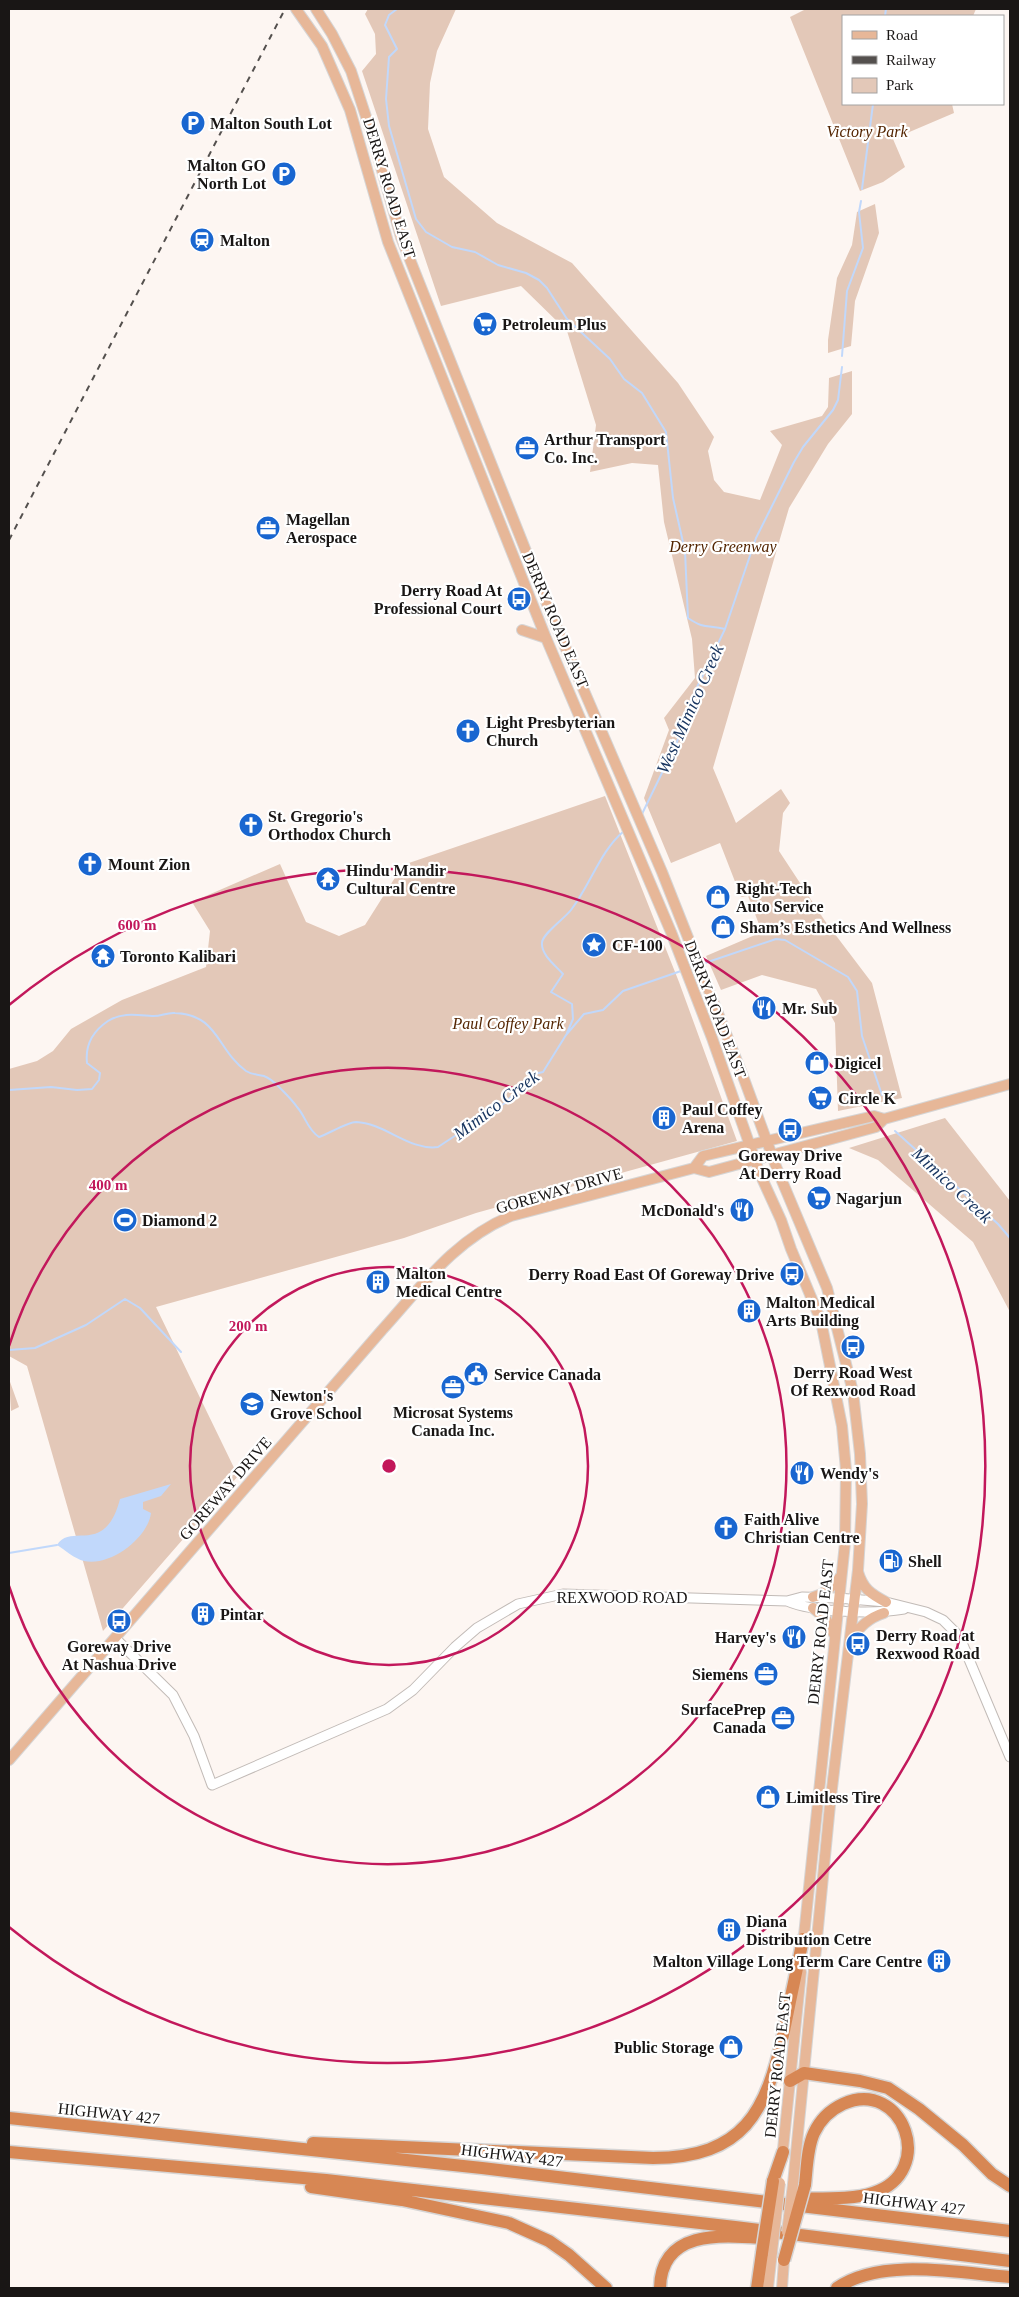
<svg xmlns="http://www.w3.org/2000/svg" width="1019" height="2297" viewBox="0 0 1019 2297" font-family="Georgia,serif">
<rect width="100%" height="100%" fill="#fdf6f2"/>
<path fill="#e3c8b8" d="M368 9H456L437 51 430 83 428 129 444 177 497 223 572 263 678 383 714 437 708 451 714 480 724 492 760 500 782 445 770 431 822 416 828 407 829 378 852 371V414L828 444 789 508 713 768 736 823 781 789 790 803 783 813 779 851 825 921 872 983 902 1098 838 1111 835 1023 816 989 762 975 721 990 706 956 762 932 748 896 741 897 720 843 671 863 644 798 669 730 664 718 695 678 692 639 664 522 658 465 632 463 590 472 596 425 567 331 521 286 441 306 362 71 376 54 375 34 365 14Z
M806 9H976L973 16H843V104H952L954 113 893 139 905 167 883 182 860 191 790 17Z
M875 204 879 233 855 301 851 346 828 353V340L837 278 852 245 857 212Z
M605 796 679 982 737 1141 476 1213 404 1238 156 1307 238 1476 103 1631 27 1366 9 1356V1069L37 1061 53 1051 71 1029 122 1000 206 967 210 931 192 902 280 864 306 922 339 936 365 925 403 865Z
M945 1118 1010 1201V1312L973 1242 878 1160 849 1148Z
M9 1379 19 1407 11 1411Z"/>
<path fill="#c1d8fb" d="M171 1484 161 1496 143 1502V1509L151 1513C148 1538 110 1567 84 1561 75 1559 65 1550 57 1545 71 1522 105 1557 120 1499Z"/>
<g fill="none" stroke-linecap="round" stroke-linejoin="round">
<path stroke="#c1d8fb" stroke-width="2" d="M397 9 389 15 385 25 397 49 389 57 386 99 389 126 416 219 426 232 452 247 475 252 498 265 526 273 539 280 547 288 567 319 610 359 624 379 642 393 666 432 673 498 685 551 688 618C704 629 707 625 725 629
M885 16 886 9
M862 189 873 104
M842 356 847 291 863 248 859 212 861 201
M641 816 677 742 689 704 725 629 756 538 794 462 803 447 833 410 838 400 842 367
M702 964 776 939 785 940 848 977 857 991 862 1036 882 1095
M567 1033 573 1019 572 1004 551 992 563 974C556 966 541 955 542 943 542 934 564 919 571 910 591 884 600 851 624 831
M9 1090 51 1087 77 1090 92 1089 99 1080 100 1073 87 1063C85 1045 93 1031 108 1021 122 1012 137 1015 152 1016 160 1017 167 1012 175 1013 219 1015 216 1049 246 1071 252 1075 257 1074 264 1076 272 1079 276 1084 282 1090 287 1095 293 1101 297 1107 306 1117 307 1129 319 1137 328 1134 348 1122 356 1122 385 1123 409 1151 438 1147L505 1103 534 1074 543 1072 566 1035 584 1014 603 1010 623 991 681 971
M895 1131 998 1224 1010 1238
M9 1350 35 1348 86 1325 125 1299 140 1308 181 1352
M9 1553 57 1545"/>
<defs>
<path id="minor" d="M787 1601C815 1613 875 1614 904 1609
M115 1638 173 1695 194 1736 212 1785 387 1709 413 1690 455 1647 477 1628 518 1604 563 1594 787 1601 802 1597 838 1598 886 1602 926 1612 943 1620 956 1633 963 1645 1010 1757"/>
<path id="major" d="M296 9 322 46 350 110 388 242 546 638 671 932 712 1038 760 1174 781 1220 791 1249 821 1321 842 1426 846 1470 845 1543 803 1945
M316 9 332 34 351 71 372 135 401 237 551 614 662 872 744 1079 777 1169 827 1288 853 1392 860 1454 862 1504 858 1570 830 1805 793 2184
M522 630 546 638
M694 1168 703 1156 874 1116 884 1119
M858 1572C863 1589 871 1594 886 1602
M813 1597C826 1594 832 1586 841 1576
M813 1608 826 1619 835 1636
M850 1640C860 1627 868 1618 884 1613
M9 1760 382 1330C421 1287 455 1239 511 1216L694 1168 709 1172 876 1127 884 1119 1010 1084
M782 2159 801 1972
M768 2288 772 2252
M782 2288 784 2260"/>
<path id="highway" d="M790 2081 804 2073 860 2081 888 2088 919 2109 963 2145 992 2174 1010 2186
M9 2118 482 2168 1010 2231
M313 2143 653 2158C744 2157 766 2113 784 2031 790 2000 797 1969 803 1939
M9 2152 326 2180 735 2227 1010 2261
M773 2181 783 2152
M311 2187 402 2200 509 2223 549 2241 569 2255 606 2288
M793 2199C816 2198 853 2200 873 2193 938 2172 903 2077 843 2104 830 2110 820 2120 814 2133 807 2148 807 2168 805 2185
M660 2288C661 2230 721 2235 762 2238
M757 2288 762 2253
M837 2288C881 2257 960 2273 1010 2277"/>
</defs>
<use href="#minor" stroke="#c2bbb7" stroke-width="11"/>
<use href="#major" stroke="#d6d5d5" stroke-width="12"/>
<use href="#highway" stroke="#d6d5d5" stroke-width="15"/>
<use href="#minor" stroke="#fff" stroke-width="9"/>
<use href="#major" stroke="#e7b798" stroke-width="10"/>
<use href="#highway" stroke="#d78754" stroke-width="12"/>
<path stroke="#54504e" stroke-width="2" stroke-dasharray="6 6" stroke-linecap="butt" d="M9 540 285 9"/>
<defs>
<path id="major-bridge" d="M787 2232 793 2184
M772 2252 780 2183"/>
<path id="highway-bridge" d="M762 2253 773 2181
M784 2260 805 2185"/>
</defs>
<use href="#major-bridge" stroke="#d6d5d5" stroke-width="12" stroke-linecap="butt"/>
<use href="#highway-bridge" stroke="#d6d5d5" stroke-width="15" stroke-linecap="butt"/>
<use href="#major-bridge" stroke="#e7b798" stroke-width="10"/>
<use href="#highway-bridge" stroke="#d78754" stroke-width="12"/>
</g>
<g fill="none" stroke="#c2185b" stroke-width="2.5">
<circle cx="389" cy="1466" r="199"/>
<path d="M9 1346A398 398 0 1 1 9 1586"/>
<path d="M9 1005A597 597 0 1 1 9 1927"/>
</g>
<defs>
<symbol id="parking-disc" viewBox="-11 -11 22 22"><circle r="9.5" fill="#1966d0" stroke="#fff"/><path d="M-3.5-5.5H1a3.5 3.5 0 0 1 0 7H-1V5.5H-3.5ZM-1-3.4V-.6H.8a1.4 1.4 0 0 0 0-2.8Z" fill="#fff"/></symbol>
<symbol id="station-disc" viewBox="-11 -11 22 22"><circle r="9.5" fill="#1966d0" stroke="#fff"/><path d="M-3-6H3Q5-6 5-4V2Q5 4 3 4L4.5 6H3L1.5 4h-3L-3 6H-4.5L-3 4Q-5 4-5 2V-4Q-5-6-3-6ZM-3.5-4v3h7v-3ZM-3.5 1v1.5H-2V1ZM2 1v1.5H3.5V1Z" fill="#fff"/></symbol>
<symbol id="supermarket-disc" viewBox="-11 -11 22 22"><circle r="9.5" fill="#1966d0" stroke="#fff"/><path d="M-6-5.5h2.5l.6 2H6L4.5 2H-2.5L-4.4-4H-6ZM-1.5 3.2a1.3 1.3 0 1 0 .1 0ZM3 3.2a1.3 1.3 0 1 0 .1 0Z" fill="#fff"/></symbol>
<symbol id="office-disc" viewBox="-11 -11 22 22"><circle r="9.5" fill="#1966d0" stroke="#fff"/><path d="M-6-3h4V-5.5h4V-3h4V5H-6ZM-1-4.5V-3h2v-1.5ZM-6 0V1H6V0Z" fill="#fff"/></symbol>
<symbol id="bus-disc" viewBox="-11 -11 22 22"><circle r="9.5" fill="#1966d0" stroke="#fff"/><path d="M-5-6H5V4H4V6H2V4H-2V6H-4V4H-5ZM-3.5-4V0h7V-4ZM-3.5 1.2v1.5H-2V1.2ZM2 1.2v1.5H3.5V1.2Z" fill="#fff"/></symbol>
<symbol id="church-disc" viewBox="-11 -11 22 22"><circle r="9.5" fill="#1966d0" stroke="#fff"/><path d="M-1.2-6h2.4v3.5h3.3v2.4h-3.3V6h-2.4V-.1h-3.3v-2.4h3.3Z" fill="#fff"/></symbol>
<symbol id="temple-disc" viewBox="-11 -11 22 22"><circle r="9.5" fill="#1966d0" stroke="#fff"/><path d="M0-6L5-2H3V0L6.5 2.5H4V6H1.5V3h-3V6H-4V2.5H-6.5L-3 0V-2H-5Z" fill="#fff"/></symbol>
<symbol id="shop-disc" viewBox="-11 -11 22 22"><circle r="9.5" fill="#1966d0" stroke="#fff"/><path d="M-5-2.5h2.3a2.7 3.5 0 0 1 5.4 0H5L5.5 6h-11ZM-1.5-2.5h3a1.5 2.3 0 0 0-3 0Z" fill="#fff"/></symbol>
<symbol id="sight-disc" viewBox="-11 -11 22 22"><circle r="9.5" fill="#1966d0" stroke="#fff"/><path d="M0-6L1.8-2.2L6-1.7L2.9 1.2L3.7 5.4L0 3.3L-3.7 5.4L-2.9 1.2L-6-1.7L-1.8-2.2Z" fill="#fff"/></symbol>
<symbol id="restaurant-disc" viewBox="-11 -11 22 22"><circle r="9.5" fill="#1966d0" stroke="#fff"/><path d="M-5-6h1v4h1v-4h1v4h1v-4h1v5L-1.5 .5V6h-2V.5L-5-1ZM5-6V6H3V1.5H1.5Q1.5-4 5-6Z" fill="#fff"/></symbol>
<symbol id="building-disc" viewBox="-11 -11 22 22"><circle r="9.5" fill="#1966d0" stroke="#fff"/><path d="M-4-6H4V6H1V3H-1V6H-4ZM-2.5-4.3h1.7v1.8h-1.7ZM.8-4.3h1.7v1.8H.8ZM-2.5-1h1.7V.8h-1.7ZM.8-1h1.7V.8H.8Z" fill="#fff"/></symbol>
<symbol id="stadium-disc" viewBox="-11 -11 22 22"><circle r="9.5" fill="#1966d0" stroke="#fff"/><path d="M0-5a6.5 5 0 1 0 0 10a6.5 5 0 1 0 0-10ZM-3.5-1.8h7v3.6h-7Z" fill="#fff"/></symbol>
<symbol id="civic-disc" viewBox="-11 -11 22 22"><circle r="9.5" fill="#1966d0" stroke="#fff"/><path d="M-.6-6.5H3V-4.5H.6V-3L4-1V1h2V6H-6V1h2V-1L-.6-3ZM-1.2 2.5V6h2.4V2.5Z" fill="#fff"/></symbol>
<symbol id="school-disc" viewBox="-11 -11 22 22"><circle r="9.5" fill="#1966d0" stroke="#fff"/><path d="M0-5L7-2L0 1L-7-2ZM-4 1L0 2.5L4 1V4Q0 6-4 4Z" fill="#fff"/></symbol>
<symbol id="fuel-disc" viewBox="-11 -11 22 22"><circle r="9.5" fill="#1966d0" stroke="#fff"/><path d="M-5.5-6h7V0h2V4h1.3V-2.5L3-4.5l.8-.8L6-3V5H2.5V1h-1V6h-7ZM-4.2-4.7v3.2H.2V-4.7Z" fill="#fff"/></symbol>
</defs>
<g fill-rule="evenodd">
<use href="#parking-disc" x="179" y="109" width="28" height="28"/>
<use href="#parking-disc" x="270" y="160" width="28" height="28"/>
<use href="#station-disc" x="188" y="226" width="28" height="28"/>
<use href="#supermarket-disc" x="471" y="310" width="28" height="28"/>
<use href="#office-disc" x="513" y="434" width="28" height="28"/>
<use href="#office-disc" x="254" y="514" width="28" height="28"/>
<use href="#bus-disc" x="505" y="585" width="28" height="28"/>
<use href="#church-disc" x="454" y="717" width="28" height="28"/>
<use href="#church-disc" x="237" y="811" width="28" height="28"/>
<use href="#church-disc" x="76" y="850" width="28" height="28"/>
<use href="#temple-disc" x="314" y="865" width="28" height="28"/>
<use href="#shop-disc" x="704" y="883" width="28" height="28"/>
<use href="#shop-disc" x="709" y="913" width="28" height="28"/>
<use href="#sight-disc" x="580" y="931" width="28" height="28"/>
<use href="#temple-disc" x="89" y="942" width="28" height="28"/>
<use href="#restaurant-disc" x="750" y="994" width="28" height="28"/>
<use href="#shop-disc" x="803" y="1049" width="28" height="28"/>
<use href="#supermarket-disc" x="806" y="1084" width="28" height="28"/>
<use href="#building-disc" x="650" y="1104" width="28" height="28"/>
<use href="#bus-disc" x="776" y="1116" width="28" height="28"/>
<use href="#supermarket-disc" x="805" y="1184" width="28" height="28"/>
<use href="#restaurant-disc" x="728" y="1196" width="28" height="28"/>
<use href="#stadium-disc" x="111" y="1206" width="28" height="28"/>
<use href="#bus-disc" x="778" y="1260" width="28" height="28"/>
<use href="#building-disc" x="364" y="1268" width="28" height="28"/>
<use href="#building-disc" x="735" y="1297" width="28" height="28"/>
<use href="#bus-disc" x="839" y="1333" width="28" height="28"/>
<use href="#civic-disc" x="462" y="1360" width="28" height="28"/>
<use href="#office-disc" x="439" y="1373" width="28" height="28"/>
<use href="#school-disc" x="238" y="1390" width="28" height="28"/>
<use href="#restaurant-disc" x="788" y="1459" width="28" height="28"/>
<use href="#church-disc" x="712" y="1514" width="28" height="28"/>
<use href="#fuel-disc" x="877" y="1547" width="28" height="28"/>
<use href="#building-disc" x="189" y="1600" width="28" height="28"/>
<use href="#bus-disc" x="105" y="1607" width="28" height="28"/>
<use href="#restaurant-disc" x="780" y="1623" width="28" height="28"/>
<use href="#bus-disc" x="844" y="1630" width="28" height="28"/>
<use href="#office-disc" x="752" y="1660" width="28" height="28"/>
<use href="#office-disc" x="769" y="1704" width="28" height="28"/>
<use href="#shop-disc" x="754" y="1783" width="28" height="28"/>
<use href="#building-disc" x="715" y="1916" width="28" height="28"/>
<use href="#building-disc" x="925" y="1947" width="28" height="28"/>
<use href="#shop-disc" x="717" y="2033" width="28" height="28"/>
</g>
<g text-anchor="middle" stroke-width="4.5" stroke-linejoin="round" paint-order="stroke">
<g font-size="16" font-weight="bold" fill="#191615" stroke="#fff" text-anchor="start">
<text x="210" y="129">Malton South Lot</text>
<text x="266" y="171" text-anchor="end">Malton GO<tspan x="266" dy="18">North Lot</tspan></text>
<text x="220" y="246">Malton</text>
<text x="502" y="330">Petroleum Plus</text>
<text x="544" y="445">Arthur Transport<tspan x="544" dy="18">Co. Inc.</tspan></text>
<text x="286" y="525">Magellan<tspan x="286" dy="18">Aerospace</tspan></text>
<text x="502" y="596" text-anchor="end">Derry Road At<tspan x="502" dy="18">Professional Court</tspan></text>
<text x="486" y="728">Light Presbyterian<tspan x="486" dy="18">Church</tspan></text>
<text x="268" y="822">St. Gregorio's<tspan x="268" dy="18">Orthodox Church</tspan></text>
<text x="108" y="870">Mount Zion</text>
<text x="346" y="876">Hindu Mandir<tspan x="346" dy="18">Cultural Centre</tspan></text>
<text x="736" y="894">Right-Tech<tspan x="736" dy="18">Auto Service</tspan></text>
<text x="740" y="933">Sham’s Esthetics And Wellness</text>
<text x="612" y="951">CF-100</text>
<text x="120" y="962">Toronto Kalibari</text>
<text x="782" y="1014">Mr. Sub</text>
<text x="834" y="1069">Digicel</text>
<text x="838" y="1104">Circle K</text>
<text x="682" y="1115">Paul Coffey<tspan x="682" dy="18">Arena</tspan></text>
<text x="790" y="1161" text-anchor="middle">Goreway Drive<tspan x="790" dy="18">At Derry Road</tspan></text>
<text x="836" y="1204">Nagarjun</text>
<text x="724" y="1216" text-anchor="end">McDonald's</text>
<text x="142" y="1226">Diamond 2</text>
<text x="396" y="1279">Malton<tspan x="396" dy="18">Medical Centre</tspan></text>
<text x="774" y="1280" text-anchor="end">Derry Road East Of Goreway Drive</text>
<text x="766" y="1308">Malton Medical<tspan x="766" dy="18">Arts Building</tspan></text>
<text x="853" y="1378" text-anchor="middle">Derry Road West<tspan x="853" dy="18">Of Rexwood Road</tspan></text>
<text x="494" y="1380">Service Canada</text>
<text x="270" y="1401">Newton's<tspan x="270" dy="18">Grove School</tspan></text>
<text x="453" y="1418" text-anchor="middle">Microsat Systems<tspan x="453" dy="18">Canada Inc.</tspan></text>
<text x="820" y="1479">Wendy's</text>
<text x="744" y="1525">Faith Alive<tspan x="744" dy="18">Christian Centre</tspan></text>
<text x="908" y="1567">Shell</text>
<text x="220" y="1620">Pintar</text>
<text x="876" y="1641">Derry Road at<tspan x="876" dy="18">Rexwood Road</tspan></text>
<text x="776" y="1643" text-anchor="end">Harvey's</text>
<text x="119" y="1652" text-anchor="middle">Goreway Drive<tspan x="119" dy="18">At Nashua Drive</tspan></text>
<text x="748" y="1680" text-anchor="end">Siemens</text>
<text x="766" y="1715" text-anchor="end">SurfacePrep<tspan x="766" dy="18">Canada</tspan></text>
<text x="786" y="1803">Limitless Tire</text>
<text x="746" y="1927">Diana<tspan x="746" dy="18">Distribution Cetre</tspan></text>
<text x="922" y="1967" text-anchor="end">Malton Village Long Term Care Centre</text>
<text x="714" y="2053" text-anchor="end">Public Storage</text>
</g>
<g font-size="16" font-style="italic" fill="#532400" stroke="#fff">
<text x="867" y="137">Victory Park</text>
<text x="723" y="552">Derry Greenway</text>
<text x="508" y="1029">Paul Coffey Park</text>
</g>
<g font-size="16" fill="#191615" stroke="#fff">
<text transform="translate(390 188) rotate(73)" y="6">DERRY ROAD EAST</text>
<text transform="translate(556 620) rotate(67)" y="6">DERRY ROAD EAST</text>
<text transform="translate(716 1009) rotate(69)" y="6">DERRY ROAD EAST</text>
<text transform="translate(559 1190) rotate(-16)" y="6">GOREWAY DRIVE</text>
<text transform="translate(225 1488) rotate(-49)" y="6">GOREWAY DRIVE</text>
<text x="622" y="1603">REXWOOD ROAD</text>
<text transform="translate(820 1632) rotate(-84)" y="6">DERRY ROAD EAST</text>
<text transform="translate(777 2065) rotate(-84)" y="6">DERRY ROAD EAST</text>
<text transform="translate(109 2113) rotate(6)" y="6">HIGHWAY 427</text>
<text transform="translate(512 2155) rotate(7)" y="6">HIGHWAY 427</text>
<text transform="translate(914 2203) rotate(7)" y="6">HIGHWAY 427</text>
</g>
<g font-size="18" font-style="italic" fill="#17345f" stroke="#fff">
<text transform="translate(690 709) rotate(-66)" y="6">West Mimico Creek</text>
<text transform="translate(496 1105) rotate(-37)" y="6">Mimico Creek</text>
<text transform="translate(952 1185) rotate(43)" y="6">Mimico Creek</text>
</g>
</g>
<circle cx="389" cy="1466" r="8" fill="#c2185b" stroke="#fff" stroke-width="2.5"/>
<g font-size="15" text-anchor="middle" font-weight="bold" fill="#c2185b" stroke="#fff" stroke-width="4.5" stroke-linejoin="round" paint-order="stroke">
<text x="137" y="930">600 m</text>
<text x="108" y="1190">400 m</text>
<text x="248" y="1331">200 m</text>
</g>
<rect width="1019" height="2297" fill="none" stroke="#191615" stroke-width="20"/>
<rect x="842" y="15" width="162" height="90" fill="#ffffff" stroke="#a3a2a1"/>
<rect x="852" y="31" width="25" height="8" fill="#e7b798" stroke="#a3a2a1"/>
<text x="886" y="40" font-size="15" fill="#191615">Road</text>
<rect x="852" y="56" width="25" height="8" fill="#54504e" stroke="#a3a2a1"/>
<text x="886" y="65" font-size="15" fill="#191615">Railway</text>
<rect x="852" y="78" width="25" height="15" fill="#e3c8b8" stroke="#a3a2a1"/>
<text x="886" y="90" font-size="15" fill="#191615">Park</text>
</svg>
